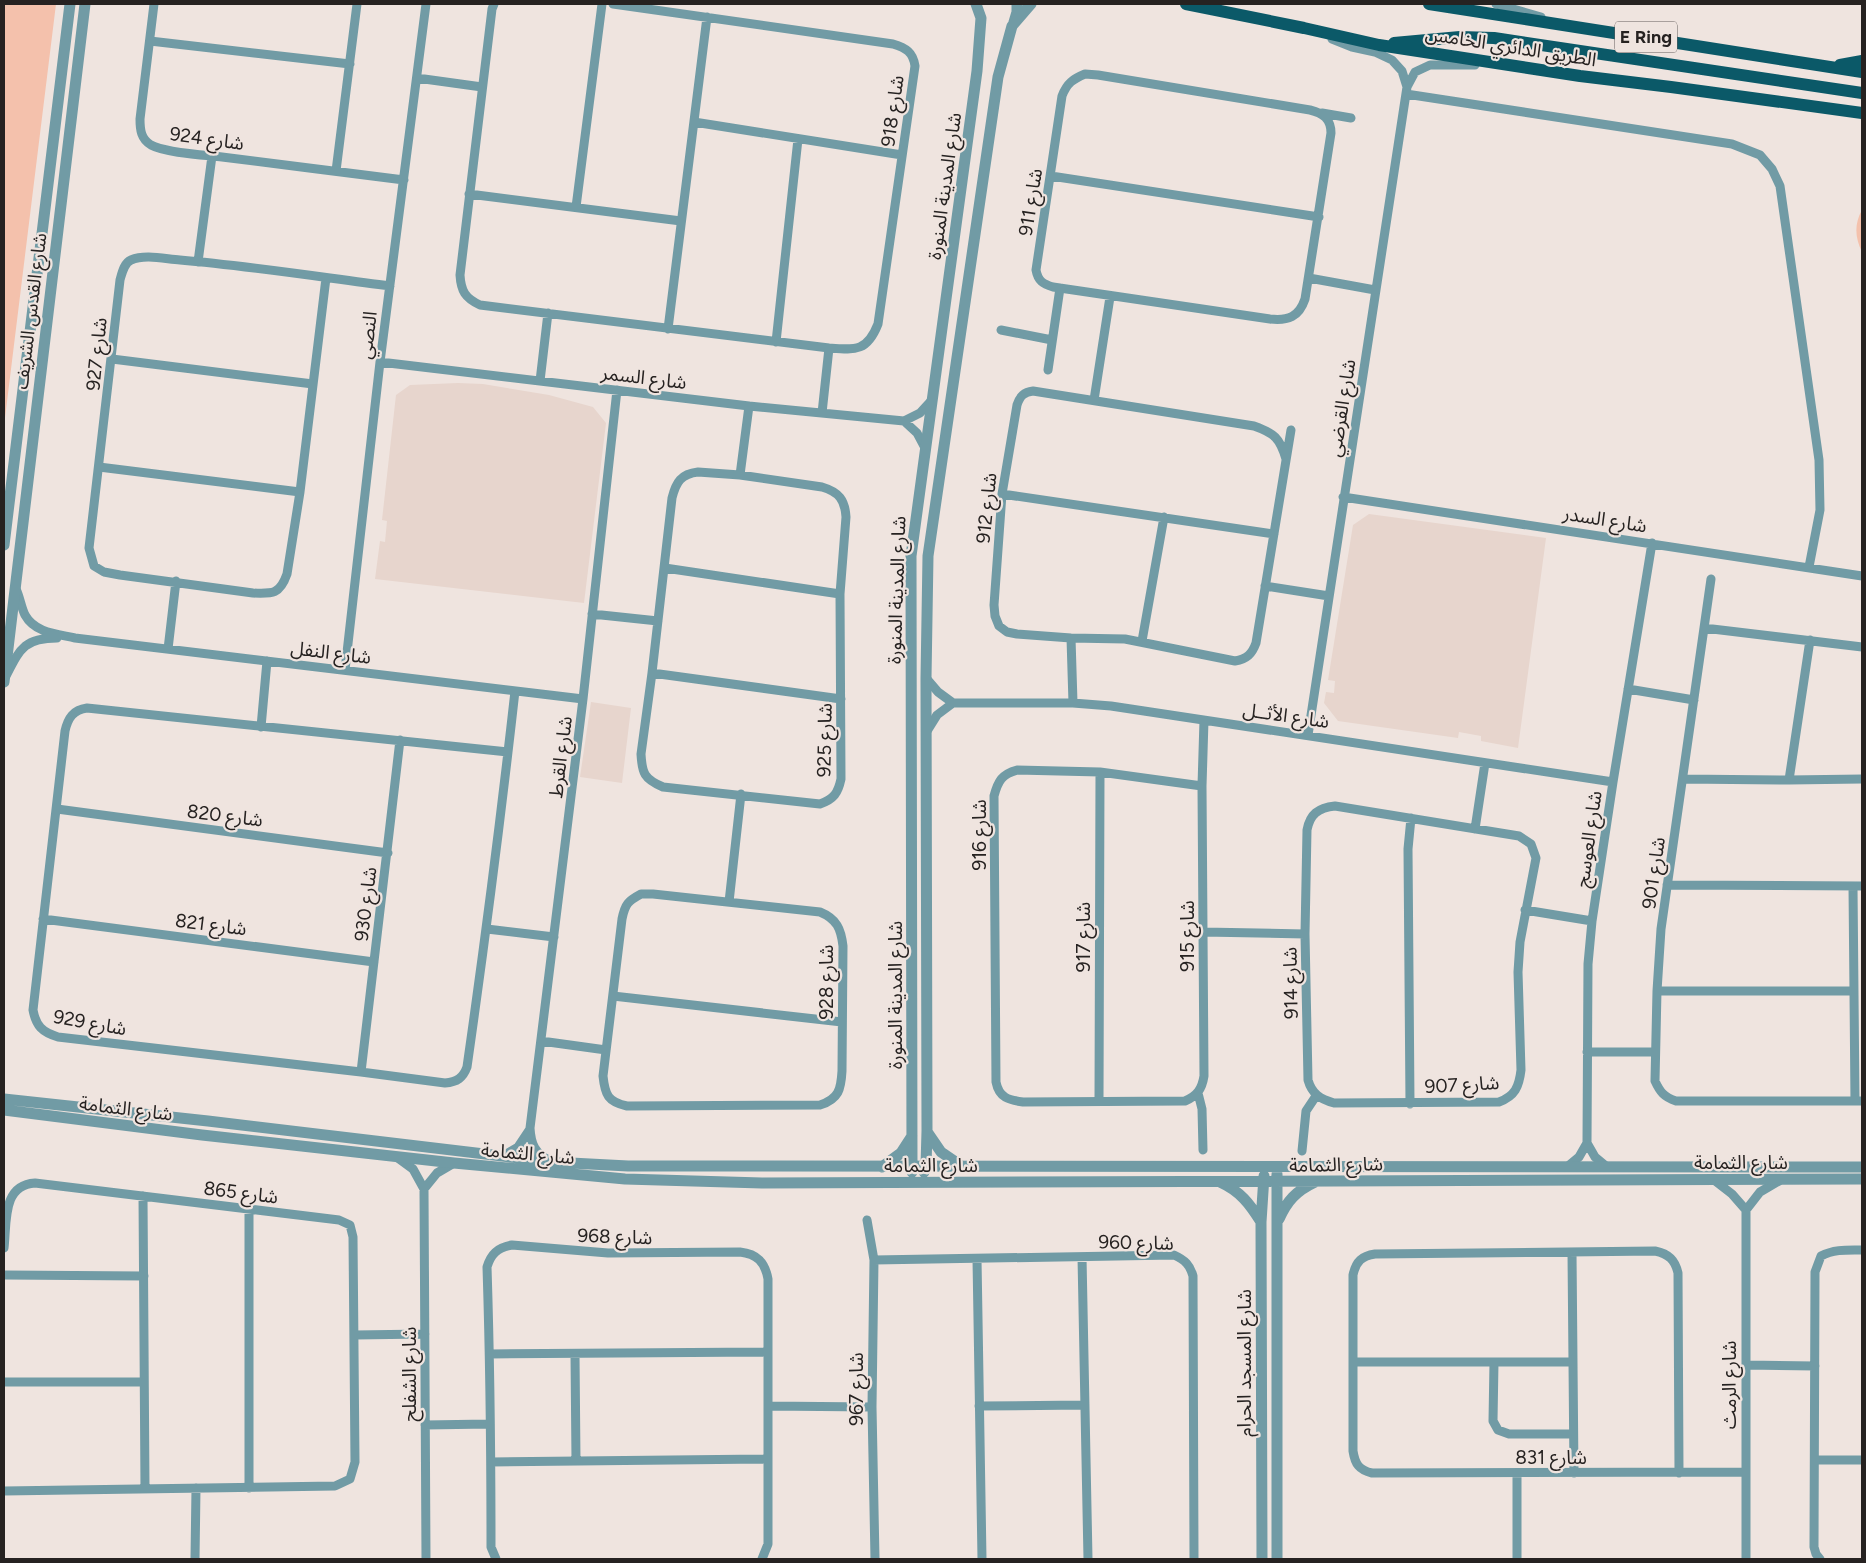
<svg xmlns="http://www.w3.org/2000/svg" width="1866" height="1563" viewBox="0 0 1866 1563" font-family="Figtree,'Noto Sans Arabic',sans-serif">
<rect width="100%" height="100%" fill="#efe4df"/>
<path fill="#e7d5cd" d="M458 383 483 384 549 395 593 407 606 423 584 603 375 579 380 541 385 542 387 521 382 520 396 395 410 385Z
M1369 514 1546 538 1518 748 1481 741V736L1459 732 1458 738 1338 721 1324 703 1326 692 1334 693 1335 681 1328 680 1353 525Z
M591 702 631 708 622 783 580 777Z"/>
<path fill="#f4c1ac" d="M4 4H56L4 426Z
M1862 210V252C1855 238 1854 224 1862 210Z"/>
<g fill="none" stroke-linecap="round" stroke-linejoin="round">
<path stroke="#719ba5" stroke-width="9" d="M154 4 140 119C140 130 141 139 151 145 166 153 204 155 222 157 283 165 343 172 404 180
M494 4 492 9 460 275C461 291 465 298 480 305L829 348C855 350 867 352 878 324L915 66C913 52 906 48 893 44L613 4
M1496 4 1541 17
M1332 39 1352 47 1375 52 1392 60 1402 71 1407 87
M150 41 350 64
M1085 74 1098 75 1310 110C1323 113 1331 119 1331 133L1305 299C1299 317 1288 321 1270 319L1053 287C1043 284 1038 281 1036 270L1062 96C1067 83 1073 79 1085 74Z
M417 78 482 87
M1406 94 1732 144 1760 155 1772 169 1780 186 1819 460 1820 510 1809 567
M1322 113 1351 118
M694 122 902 155
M336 171 357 4
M1051 176 1319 217
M469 194 681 221
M576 207 602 4
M198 262 212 156
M326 278 300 492 287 574C280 594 273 594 253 593L120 575 104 572 94 566 89 548 120 280C122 273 124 263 131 260 145 254 165 259 180 260 250 266 320 277 390 286
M1309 278 1375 290
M668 329 707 17
M1001 330 1052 340
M776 342 798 139
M112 359 313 384
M380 362 749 406 904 421 920 413 931 401
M1048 370 1060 288
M540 381 548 313
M1094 400 1110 297
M822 413 829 348
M904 421 917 433 925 448
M1286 459C1280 438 1274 433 1254 426L1033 391C1024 392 1020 396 1017 405L1002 494 994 605 995 616 999 626 1007 632 1017 634 1071 638 1125 639 1235 661C1247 659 1252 654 1256 643L1291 430
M99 467 300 492
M698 472 740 475 822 487C839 492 845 500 846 517L840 594 841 779C838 793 834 799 820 804L663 787C644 779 642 773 641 754L652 673 672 498C676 482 681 474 698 472Z
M740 475 749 406
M1002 494 1274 534
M1343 497 1862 576
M665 568 840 594
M1711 579 1661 929 1657 991 1655 1081C1660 1092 1664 1097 1676 1101H1862
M1265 586 1329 596
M16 589C20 597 21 607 25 615 35 633 57 634 75 638L583 699
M592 614 658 621
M1704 628 1862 647
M1071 638 1073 703
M1142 641 1164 517
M168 649 176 581
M345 670 380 362 426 4
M652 673 841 699
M6 676C20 649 24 638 57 638
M926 678 938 692 953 703
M1628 689 1694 700
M261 727 267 661
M927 731 937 715 953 703H1073L1111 706 1613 782
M1308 735 1407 87 1415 72 1430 65H1475
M508 752 87 708C73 710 68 718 65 731L33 1010C36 1026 42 1032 58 1037L361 1072 445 1083C457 1082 463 1078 467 1067 485 941 501 816 515 691
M1683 779 1789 780 1862 779
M1789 780 1810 640
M1202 786 1100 772 1017 770C1002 774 998 781 994 796L996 1082C999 1098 1009 1100 1023 1102L1185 1101C1197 1096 1202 1089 1204 1076L1202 786 1204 720
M1335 806 1519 836 1531 844 1536 858 1520 942 1518 972 1521 1070C1519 1087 1515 1096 1499 1102L1334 1103C1320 1099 1312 1094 1308 1080L1305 934 1307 830C1310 814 1318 808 1335 806Z
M57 809 388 853
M1475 829 1485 763
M1667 885 1862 886
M1853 886 1855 1101
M641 894H653L820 912C837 919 841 929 843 946L842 1071C841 1089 839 1099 820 1105L627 1106C608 1102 605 1095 603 1076L622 919C625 904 628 901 641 894Z
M729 902 741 794
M1525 910 1592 921
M43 919 374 962
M487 929 554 937
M1203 932 1305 934
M1657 991H1854
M613 996 842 1022
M541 1041 606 1050
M1587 1052H1654
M361 1072 400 740
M1198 1093 1202 1109 1203 1150
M1099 1101 1100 772
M1410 1104 1408 849 1411 818
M1302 1151 1306 1111 1316 1096
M503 1156 518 1147 530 1129
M398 1158 413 1169 424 1189 426 1559
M550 1161C535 1153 531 1145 530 1128L583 699 617 390
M1567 1167 1579 1157 1587 1143
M1607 1167 1595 1157 1587 1143 1588 964 1592 921 1613 782 1652 543
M1714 1180 1732 1194 1746 1210
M424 1189 437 1173 454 1163
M143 1196 145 1488
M867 1220 874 1260 872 1407 875 1559
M4 1248C7 1222 2 1185 35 1183L339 1220 350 1225 353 1237 355 1462 350 1479 335 1486 4 1491
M1572 1252 1574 1473
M1082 1257 1088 1559
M977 1259 982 1559
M874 1260 1174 1255C1185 1260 1190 1265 1193 1276L1194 1559
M4 1275 144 1276
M355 1335 425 1334
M490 1354 767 1352
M575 1354 576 1461
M1353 1362H1573
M1494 1362 1493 1421 1498 1430 1509 1434H1573
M1746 1365 1815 1366
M4 1382H144
M768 1406 872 1407
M979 1406 1084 1405
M425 1425 489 1424
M1815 1460H1862
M491 1462 768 1459
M1517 1473V1559
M1679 1473 1678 1273C1675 1260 1669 1254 1655 1251L1375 1254C1362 1256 1356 1261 1353 1275V1451C1355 1464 1359 1470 1372 1473 1497 1473 1621 1473 1745 1472
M249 1488V1209
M195 1559 196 1488
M496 1559 491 1547C491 1454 490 1360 487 1267 491 1254 497 1248 512 1245L608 1253 740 1252C757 1254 765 1262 768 1279V1544L762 1559
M1746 1559V1210L1760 1192 1779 1181
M1820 1559 1816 1554 1814 1547 1815 1272 1821 1256C1834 1249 1848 1250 1862 1250"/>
<path stroke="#719ba5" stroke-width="11" d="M1014 22 1017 12V4
M4 545 70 4
M4 682 85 4
M4 1099 208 1121 552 1162 628 1166 1862 1167
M4 1110 202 1135 454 1163 625 1179 762 1183 1862 1179
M928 1133 941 1152 960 1165
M882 1167 901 1153 912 1136
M912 1172 911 556 977 71 981 18 976 4
M924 1172 926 1166 927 1131 926 678 928 556 998 77 1012 26 1031 4
M1220 1182C1240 1191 1250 1204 1261 1222
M1279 1219C1287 1201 1296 1191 1315 1182
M1262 1559 1261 1222 1264 1176
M1277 1559V1174"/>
<path stroke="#0b5968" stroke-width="12" d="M1186 4 1304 28 1379 45 1580 76 1671 87 1862 113
M1429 4 1862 72
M1394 43 1460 37 1494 38 1862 93
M1840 65 1862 61"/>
</g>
<g text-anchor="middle" stroke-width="4.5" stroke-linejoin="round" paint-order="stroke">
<rect fill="#efe4df" stroke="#625c5a" stroke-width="1" x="1615" y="21.5" width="62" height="31" rx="4"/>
<g font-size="18" font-weight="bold" fill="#262221">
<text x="1646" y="43">E Ring</text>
</g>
<g font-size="19" fill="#262221" stroke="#efe4df">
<text transform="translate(1511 46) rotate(9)" y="7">الطريق الدائري الخامس</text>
<text transform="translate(892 111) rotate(-82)" y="7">شارع 918</text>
<text transform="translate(207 138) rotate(8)" y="7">شارع 924</text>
<text transform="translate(944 186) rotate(-82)" y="7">شارع المدينة المنورة</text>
<text transform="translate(1030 202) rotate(-81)" y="7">شارع 911</text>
<text transform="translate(30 311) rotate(-83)" y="7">شارع القدس الشريف</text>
<text transform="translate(367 335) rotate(-83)" y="7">النصي</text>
<text transform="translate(96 354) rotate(-84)" y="7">شارع 927</text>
<text transform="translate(644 377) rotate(7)" y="7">شارع السمر</text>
<text transform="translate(1341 408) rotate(-81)" y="7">شارع القرضي</text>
<text transform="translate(986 508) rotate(-84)" y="7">شارع 912</text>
<text transform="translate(1605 519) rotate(9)" y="7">شارع السدر</text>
<text transform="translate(896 590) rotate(-88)" y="7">شارع المدينة المنورة</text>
<text transform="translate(331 652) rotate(7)" y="7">شارع النفل</text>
<text transform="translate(1286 715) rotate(8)" y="7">شارع الأثــل</text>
<text transform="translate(824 740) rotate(-89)" y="7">شارع 925</text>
<text transform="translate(560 757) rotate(-83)" y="7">شارع القرط</text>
<text transform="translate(225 815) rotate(7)" y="7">شارع 820</text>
<text transform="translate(979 835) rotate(-90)" y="7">شارع 916</text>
<text transform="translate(1588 839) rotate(-82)" y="7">شارع العوسج</text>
<text transform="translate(1653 873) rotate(-82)" y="7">شارع 901</text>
<text transform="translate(365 904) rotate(-83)" y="7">شارع 930</text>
<text transform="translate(211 924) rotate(7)" y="7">شارع 821</text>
<text transform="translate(1187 936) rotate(-90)" y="7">شارع 915</text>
<text transform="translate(1083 937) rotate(-90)" y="7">شارع 917</text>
<text transform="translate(826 982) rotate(-90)" y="7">شارع 928</text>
<text transform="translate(1290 983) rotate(-91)" y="7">شارع 914</text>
<text transform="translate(895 995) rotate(-90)" y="7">شارع المدينة المنورة</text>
<text transform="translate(90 1022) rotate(10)" y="7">شارع 929</text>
<text transform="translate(1462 1084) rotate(-3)" y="7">شارع 907</text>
<text transform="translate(126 1108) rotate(7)" y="7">شارع الثمامة</text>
<text transform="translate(528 1153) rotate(5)" y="7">شارع الثمامة</text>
<text x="1741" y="1169">شارع الثمامة</text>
<text transform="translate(1336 1164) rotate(-1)" y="7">شارع الثمامة</text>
<text x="931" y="1172">شارع الثمامة</text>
<text transform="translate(241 1192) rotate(7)" y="7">شارع 865</text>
<text transform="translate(615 1236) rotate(2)" y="7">شارع 968</text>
<text transform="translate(1136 1242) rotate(1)" y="7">شارع 960</text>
<text transform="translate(1244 1363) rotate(-90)" y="7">شارع المسجد الحرام</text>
<text transform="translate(409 1374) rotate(-90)" y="7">شارع الشفلح</text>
<text transform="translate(1729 1385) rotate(-90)" y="7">شارع الرمث</text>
<text transform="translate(856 1389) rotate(-90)" y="7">شارع 967</text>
<text x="1551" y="1464">شارع 831</text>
</g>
</g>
<rect width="1866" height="1563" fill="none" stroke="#262221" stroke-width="10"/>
</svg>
